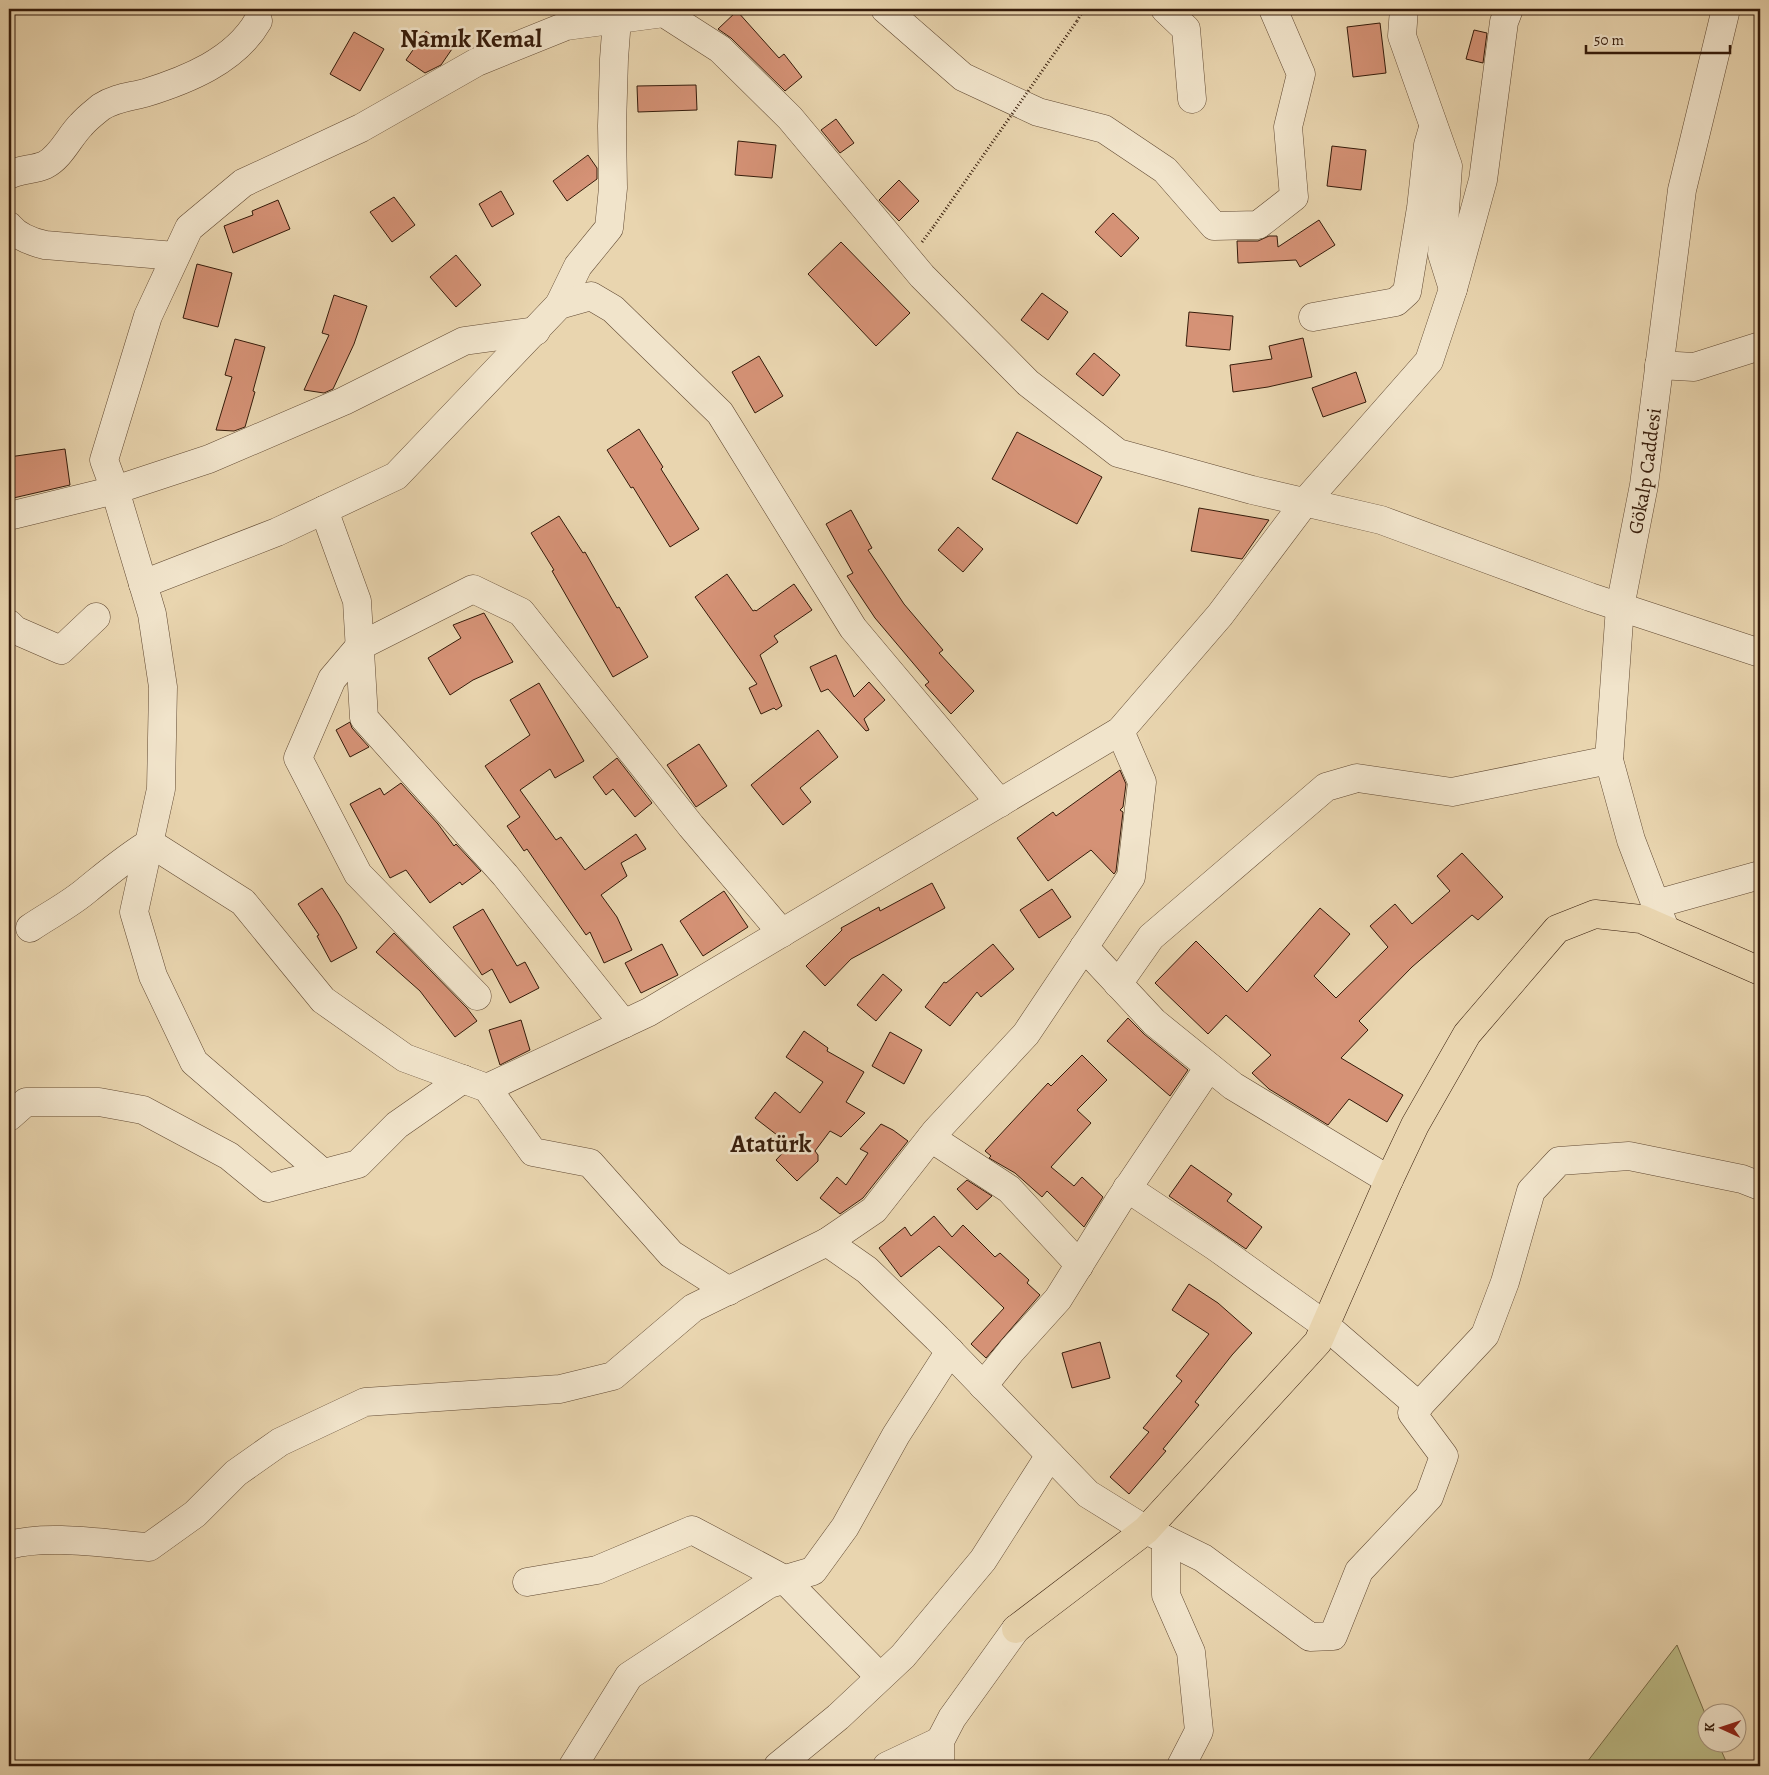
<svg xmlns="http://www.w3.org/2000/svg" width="1769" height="1775" viewBox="0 0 1769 1775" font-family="Alegreya,serif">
<rect width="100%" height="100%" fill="#e9d5af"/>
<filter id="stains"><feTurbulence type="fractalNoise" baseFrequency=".004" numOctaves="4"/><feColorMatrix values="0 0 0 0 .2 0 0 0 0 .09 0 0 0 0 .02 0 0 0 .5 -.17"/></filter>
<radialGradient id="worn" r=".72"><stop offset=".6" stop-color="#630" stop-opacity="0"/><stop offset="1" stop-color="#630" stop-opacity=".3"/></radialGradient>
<path fill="#bcbc87" stroke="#786c48" d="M1677 1645 1706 1716V1742L1718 1743 1728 1766H1584Z"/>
<path fill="#d59276" stroke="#351b0a" d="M737 11 779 58 784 54 802 77 785 91 731 38 718 29Z
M1380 23 1386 73 1353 77 1347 27Z
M1474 30 1487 33 1483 63 1466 59Z
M426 31 452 49 441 65 425 73 406 60Z
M354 32 384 49 360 91 330 74Z
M696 85 697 110 638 112 637 86Z
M836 119 854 143 840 153 821 130Z
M738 141 776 145 772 178 735 175Z
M1332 146 1366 150 1361 190 1327 186Z
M588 155 597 168V179L567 201 553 181Z
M899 180 919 201 899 221 879 200Z
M501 191 514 214 492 227 479 204Z
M394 197 415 225 392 242 370 212Z
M278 200 290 229 233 253 224 226 253 215 252 211Z
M1113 213 1139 238 1121 257 1095 232Z
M1319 220 1335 245 1300 267 1296 260 1238 263 1237 241H1258L1269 236H1277L1278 247Z
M841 242 910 313 876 346 808 274Z
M456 255 481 285 456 307 430 277Z
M197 264 232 273 218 327 183 318Z
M1042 293 1068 312 1048 340 1021 320Z
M334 295 367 306 354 344 333 389 324 393 304 390 329 335 322 333Z
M1189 312 1233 316 1230 350 1186 346Z
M1303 338 1312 377 1268 387 1233 392 1230 365 1272 359 1269 346Z
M235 339 265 347 253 391 255 392 245 427 234 431 216 430 232 377 225 375Z
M1094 353 1120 375 1103 396 1076 374Z
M759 356 783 396 755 413 732 372Z
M1356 372 1366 402 1323 417 1312 388Z
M639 429 663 467 661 469 699 529 670 547 633 487 631 488 607 450Z
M1017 432 1102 477 1077 524 992 479Z
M65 449 70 485 9 499V457Z
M1199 508 1269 520 1242 559 1191 551Z
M851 510 872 548 868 550 904 604 943 650 939 653 974 691 951 714 925 685 929 682 875 618 847 576 853 573 826 524Z
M559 516 583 553 585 552 617 608 619 607 648 657 613 677 552 571 554 570 531 533Z
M958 527 983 549 963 572 938 550Z
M727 574 753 611 755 610 756 611 794 584 812 610 774 636 778 642 760 655 782 706 776 710 774 708 761 714 749 688 757 684 695 597Z
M484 613 513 662 473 680 450 695 428 658 461 638 453 625Z
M836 655 854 697 869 682 885 700 864 719 869 730 866 731 828 689 821 692 810 667Z
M539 683 584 761 555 778 550 769 520 790 556 840 561 837 585 870 636 834 646 849 621 863 627 876 601 895 617 917 632 950 604 963 590 932 586 935 527 849 524 851 507 826 520 817 485 766 530 735 510 700Z
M350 722 352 728 369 747 350 757 336 730Z
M818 730 838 757 800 788 811 802 783 825 751 785Z
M699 744 727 786 696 807 667 765Z
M617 758 652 803 635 817 613 789 606 795 593 777Z
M1120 770 1126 784 1123 807 1120 810 1123 812 1116 871 1114 874 1091 850 1048 881 1017 838 1053 812 1056 816Z
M401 783 438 824 454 846 456 844 481 871 462 885 460 882 430 903 406 870 390 878 350 804 380 788 384 795Z
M1462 853 1503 897 1478 920 1472 915 1412 967 1359 1021 1368 1030 1341 1058 1403 1095 1387 1122 1349 1099 1328 1125 1269 1089 1252 1073 1271 1055 1226 1015 1208 1034 1155 983 1196 941 1247 992 1320 908 1350 934 1314 976 1336 998 1388 947 1370 926 1395 904 1412 924 1450 891 1437 876Z
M932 883 945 908 851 959 825 986 806 966 842 930 841 928 879 907 880 911Z
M322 888 340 916 357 948 331 962 317 936 319 935 298 904Z
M1052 889 1071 917 1039 938 1020 910Z
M724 891 748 927 703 956 680 921Z
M483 909 517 966 525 962 539 988 510 1003 492 969 482 975 453 927Z
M394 933 467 1008 477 1021 455 1037 420 991 376 952Z
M662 944 678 975 641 993 625 963Z
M993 944 1014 969 981 997 977 992 950 1026 925 1007 944 982 946 983Z
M883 974 902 990 876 1021 857 1005Z
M1128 1018 1144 1034 1188 1070 1170 1096 1107 1041Z
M521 1020 530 1050 500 1065 489 1030Z
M804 1031 828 1048 827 1051 864 1072 846 1102 865 1113 841 1137 830 1131 815 1151 818 1155V1161L797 1181 776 1160 790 1145 755 1118 775 1092 800 1113 823 1082 786 1057Z
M890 1032 922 1050 904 1084 872 1066Z
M1082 1055 1107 1080 1077 1110 1091 1123 1051 1167 1074 1186 1082 1177 1103 1197 1084 1227 1047 1191 1042 1197 1015 1173 989 1158 991 1156 985 1151 1048 1083 1051 1086Z
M881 1124 893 1130 908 1141 863 1198 840 1214 820 1198 837 1177 846 1185 868 1153 860 1149Z
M1191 1165 1232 1194 1227 1201 1262 1227 1246 1249 1169 1196Z
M967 1180 992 1196 977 1210 957 1189Z
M934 1216 952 1237 963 1225 995 1257 1000 1253 1029 1280 1027 1283 1040 1295 986 1358 971 1344 1004 1308 939 1246 901 1277 879 1248 905 1227 911 1236Z
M1189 1284 1218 1303 1252 1333 1232 1355 1195 1402 1199 1405 1163 1449 1166 1451 1129 1494 1110 1477 1149 1432 1143 1428 1182 1381 1176 1376 1209 1334 1172 1310Z
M1100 1342 1110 1378 1072 1388 1062 1353Z"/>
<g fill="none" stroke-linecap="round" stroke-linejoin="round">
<defs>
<g id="minor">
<path d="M885 9 963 77 1038 112 1104 129 1165 170 1214 226 1258 225 1294 197 1288 127 1301 74 1273 9"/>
<path d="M1165 9 1186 29 1192 99"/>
<path d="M1404 9 1402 36 1448 166 1442 254 1453 289"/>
<path d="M9 175C20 169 34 170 45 165 61 157 69 137 81 125 87 118 95 112 101 107 115 98 129 97 145 93 187 80 235 61 258 21"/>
<path d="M9 226C17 236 32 242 45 245L175 256"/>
<path d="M559 305 578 266 609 228 613 188 612 126 614 59 617 19"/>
<path d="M1313 317 1396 302 1407 292 1421 208 1428 145 1433 128"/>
<path d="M1659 365 1694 367 1760 346"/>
<path d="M324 510 357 601 364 718 505 875 624 1024"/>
<path d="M9 516 115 490 209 459 344 401 464 341 536 331"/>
<path d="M143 584 277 532 396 476 559 305 591 296 613 309 720 413 853 628 1000 803"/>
<path d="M9 624 15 630 61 650 96 617"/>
<path d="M150 843 243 902 323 1000 405 1058 487 1088 533 1152 590 1163 671 1254 729 1291"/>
<path d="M1656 904 1760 875"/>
<path d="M30 928C49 915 71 904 88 889 108 873 128 856 150 843"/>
<path id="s1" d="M1665 929 1631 840 1609 760 1620 607 1644 485 1682 190 1726 9"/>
<path d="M1084 947 1154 1022 1233 1086 1389 1180"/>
<path d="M1118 984 1151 937 1326 787 1357 778 1452 792 1609 760"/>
<path d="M477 996 358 874 298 758 332 679 360 646 473 589 521 612 691 826 782 933"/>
<path d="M487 1088 649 1012 1120 731 1220 615 1305 502 1429 361 1453 289 1483 180 1504 22 1509 9"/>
<path d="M9 1117 26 1102H99L143 1110 229 1156 268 1188 358 1164 397 1125 463 1079"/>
<path d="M931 1138 1009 1189 1074 1259 1079 1266"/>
<path d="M323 1173 194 1062 153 976 134 912 161 789 163 687 152 614 115 490 104 460 148 316 189 228 243 183 361 128 477 62 566 26 664 13 720 49 790 118 922 276 1028 383 1118 453 1252 490 1381 520 1590 597 1760 653"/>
<path d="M1127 1188 1216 1247 1325 1325 1419 1406"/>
<path d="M827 1242 867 1270 937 1338 1088 1494 1146 1530 1203 1558 1310 1637 1333 1636 1359 1571 1429 1497 1444 1456 1412 1413 1485 1335 1505 1282 1531 1191 1559 1161 1629 1156 1742 1179 1760 1186"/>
<path d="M983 1386 1012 1350 1058 1299 1119 1201 1209 1067"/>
<path d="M1166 1540V1595L1191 1652 1199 1731 1181 1766"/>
<path d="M9 1545C48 1534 107 1544 149 1547L195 1514 236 1473 280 1442 365 1402 560 1389 613 1376 693 1308 827 1242 874 1210 936 1131 1026 1034 1131 877 1142 782 1120 731"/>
<path d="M527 1582 597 1570 692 1530 784 1579 880 1677"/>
<path d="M573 1766 629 1676 769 1584 813 1571 845 1527 896 1435 950 1351"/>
<path d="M778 1766 838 1717 903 1656 983 1560 1050 1455"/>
<path d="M887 1766 940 1741"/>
<path d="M940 1766V1741L952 1718 1016 1629"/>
</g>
<path id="major" d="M1016 1629 1146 1530 1318 1342 1389 1180 1415 1125 1467 1034 1557 929 1595 914 1641 919 1760 971"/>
</defs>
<use href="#minor" stroke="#624a33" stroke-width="29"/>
<use href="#major" stroke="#351b0a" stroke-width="29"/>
<path stroke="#351b0a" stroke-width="3" stroke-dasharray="1 2.5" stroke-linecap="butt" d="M1077 21 1084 9
M922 242 934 226"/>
<use href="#minor" stroke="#f1e4cb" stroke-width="28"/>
<use href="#major" stroke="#e9d5af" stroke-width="28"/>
<path stroke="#351b0a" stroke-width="3" stroke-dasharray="1 2.5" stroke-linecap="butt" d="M934 226 1077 21"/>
</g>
<g text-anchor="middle" stroke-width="5" stroke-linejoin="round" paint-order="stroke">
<g font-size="20" fill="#351b0a" stroke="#f1e4cb">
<text dy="7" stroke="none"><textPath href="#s1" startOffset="470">Gökalp Caddesi</textPath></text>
</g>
<g font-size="25" font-weight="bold" fill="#351b0a" stroke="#f1e4cb">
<text x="471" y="47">Namık Kemal</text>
<text x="771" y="1152">Atatürk</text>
</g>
</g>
<rect width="1769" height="1775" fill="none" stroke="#e9d5af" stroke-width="30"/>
<rect x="10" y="10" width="1749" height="1755" fill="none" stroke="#351b0a" stroke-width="2.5"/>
<rect x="15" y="15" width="1739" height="1745" fill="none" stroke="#351b0a"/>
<g transform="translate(1722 1728) rotate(273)"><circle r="24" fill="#f1e4cb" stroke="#a6947e"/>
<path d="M0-4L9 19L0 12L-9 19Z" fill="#8f2418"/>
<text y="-8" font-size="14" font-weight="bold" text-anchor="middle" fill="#351b0a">K</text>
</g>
<path d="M1586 45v8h144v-8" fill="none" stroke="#351b0a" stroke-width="2.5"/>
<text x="1594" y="45" font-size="15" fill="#351b0a" stroke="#f1e4cb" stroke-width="4" paint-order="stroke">50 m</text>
<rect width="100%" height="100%" filter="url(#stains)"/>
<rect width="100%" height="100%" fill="url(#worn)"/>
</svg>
